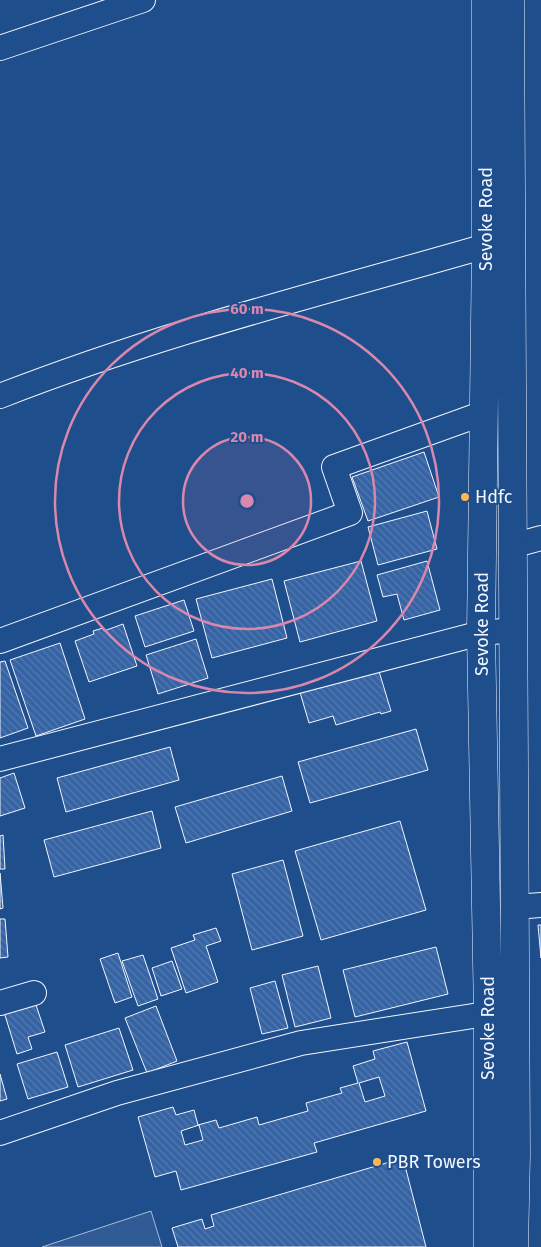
<svg xmlns="http://www.w3.org/2000/svg" width="541" height="1247" viewBox="0 0 541 1247" font-family="'Fira Sans',sans-serif">
<defs>
<pattern id="building-back-hatch" width="6" height="6" patternUnits="userSpaceOnUse" patternTransform="scale(1.25)"><rect width="6" height="6" fill="#3563a3"/><path d="M-1 5l2 2M0 0l6 6M5-1l2 2" fill="none" stroke="#537ab1"/></pattern>
</defs>
<rect width="100%" height="100%" fill="#1f4e8c"/>
<path fill="#305b95" stroke="#a8bbd7" d="M151 1211 162 1247H42Z"/>
<path fill="url(#building-back-hatch)" stroke="#f2f6ff" fill-rule="evenodd" d="M424 452 439 497 368 521 352 477Z
M427 511 437 549 378 565 368 527Z
M361 561 377 621 300 642 284 581Z
M427 561 440 610 404 620 397 594 383 597 377 575Z
M272 579 287 638 212 658 196 599Z
M184 600 194 631 145 647 135 616Z
M123 624 137 666 89 682 75 641 94 634 93 631 103 628 104 631Z
M196 639 208 678 158 694 146 655Z
M60 643 85 719 36 736 10 660Z
M5 661 28 728 0 738V662Z
M378 668 391 711 381 714 380 712 336 725 333 716 309 723 299 689Z
M416 729 428 770 310 803 298 762Z
M170 747 179 780 66 812 57 778Z
M14 773 25 808 0 816V778Z
M282 776 292 811 186 843 175 807Z
M152 811 161 848 54 877 44 840Z
M400 821 426 910 321 940 295 851Z
M3 835 5 869H0V836Z
M283 860 303 936 252 950 232 874Z
M0 873 3 908 0 909Z
M0 919H5L8 957 0 958Z
M538 925H541V958Z
M216 928 221 941 206 946 218 982 186 993 171 948 195 940 193 935Z
M436 947 448 994 355 1017 343 970Z
M118 953 132 997 115 1003 100 959Z
M143 955 158 999 138 1006 122 961Z
M172 961 182 989 161 996 152 968Z
M318 966 331 1018 295 1027 282 975Z
M275 981 288 1028 262 1034 250 988Z
M36 1005 45 1032 28 1037 32 1049 17 1054 4 1012 18 1007 19 1010Z
M156 1006 177 1061 147 1073 125 1018Z
M119 1028 133 1070 78 1087 65 1045Z
M407 1042 426 1111 314 1143 317 1152 181 1190 176 1171 155 1177 138 1117 173 1107 176 1115 194 1110 198 1125 216 1120 219 1128 257 1117 259 1125 308 1111 306 1103 342 1093 340 1088 358 1083 353 1066 375 1059 373 1051ZM379 1077 385 1096 365 1102 359 1083ZM199 1125 203 1140 185 1145 181 1131Z
M57 1052 68 1087 28 1099 17 1064Z
M0 1074 7 1099 0 1101Z
M403 1158 426 1247H178L172 1228 202 1219 205 1229 214 1226 211 1215Z"/>
<g fill="none" stroke-linecap="round" stroke-linejoin="round">
<defs>
<path id="minor" d="M0 48 143 0
M0 396C158 334 323 293 486 246
M512 546 541 538
M0 641 350 513 334 467 484 413
M0 759 481 633 514 630
M515 907 541 905
M0 1003 34 993
M0 1133 117 1093 301 1043 505 1011"/>
<path id="major" d="M486 0V246L481 633 488 1014V1247
M510 0 516 1154 514 1247"/>
</defs>
<use href="#minor" stroke="#f2f6ff" stroke-width="26"/>
<use href="#major" stroke="#f2f6ff" stroke-width="29"/>
<use href="#minor" stroke="#1f4e8c" stroke-width="24"/>
<use href="#major" stroke="#1f4e8c" stroke-width="28"/>
</g>
<circle cx="247" cy="501" r="64" fill="#da87ad" fill-opacity=".12"/>
<g fill="none" stroke="#da87ad" stroke-width="2.5">
<circle cx="247" cy="501" r="64"/>
<circle cx="247" cy="501" r="128"/>
<circle cx="247" cy="501" r="192"/>
</g>
<g fill="#ffb74d" stroke="#1f4e8c" stroke-width="2">
<circle cx="465" cy="497" r="5"/>
<circle cx="377" cy="1162" r="5"/>
</g>
<g text-anchor="middle" stroke-width="4" stroke-linejoin="round" paint-order="stroke">
<g font-size="18" fill="#f2f6ff" stroke="#1f4e8c">
<text transform="translate(486 219) rotate(-90)" y="6">Sevoke Road</text>
<text transform="translate(482 624) rotate(-90)" y="6">Sevoke Road</text>
<text transform="translate(488 1028) rotate(-90)" y="6">Sevoke Road</text>
</g>
<g font-size="18" fill="#f2f6ff" stroke="#1f4e8c" text-anchor="start">
<text x="475" y="503">Hdfc</text>
<text x="387" y="1168">PBR Towers</text>
</g>
</g>
<circle cx="247" cy="501" r="8" fill="#da87ad" stroke="#1f4e8c" stroke-width="2.5"/>
<g font-size="15" text-anchor="middle" font-weight="bold" fill="#da87ad" stroke="#1f4e8c" stroke-width="4" stroke-linejoin="round" paint-order="stroke">
<text x="247" y="314">60 m</text>
<text x="247" y="378">40 m</text>
<text x="247" y="442">20 m</text>
</g>
</svg>
